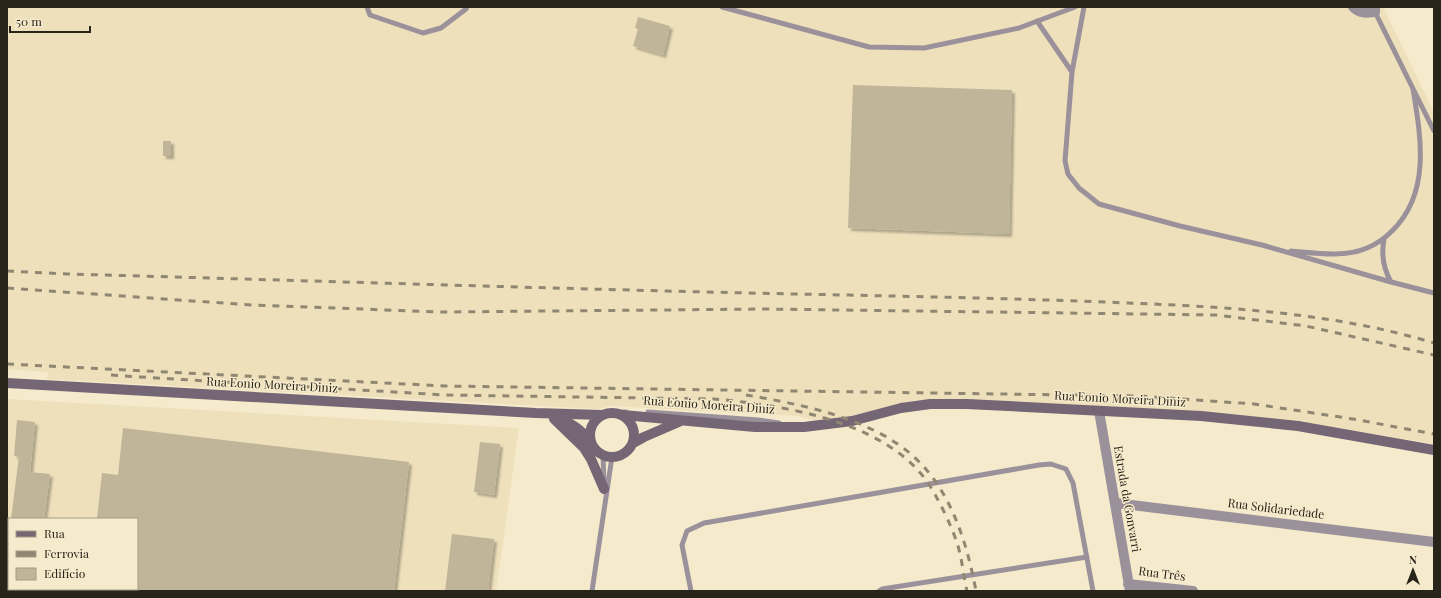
<svg xmlns="http://www.w3.org/2000/svg" width="1441" height="598" viewBox="0 0 1441 598" font-family="'Playfair Display',serif">
<defs>
<filter id="shadow"><feDropShadow dx="3" dy="3" stdDeviation="1" flood-color="#0004"/></filter>
</defs>
<rect width="100%" height="100%" fill="#f5eacc"/>
<path fill="#eee0bb" fill-rule="evenodd" d="M7 7H1383L1434 112V444L1300 422 1203 412 937 399 913 400 855 415 823 422 797 416 611 406 598 409 559 407 47 379 48 372 7 369Z
M7 399 519 428 496 591H7ZM9 519H137V589H9Z"/>
<path fill="#c0b599" filter="url(#shadow)" d="M638 17 670 26 663 55 633 46 638 29 635 28Z
M853 85 1012 90 1009 234 848 228Z
M163 141H171V156H163Z
M17 420 35 422 30 472 50 474 44 519H11L19 456H14Z
M123 428 409 462 394 591H137V519H97L102 473 118 475Z
M480 442 500 444 494 495 474 492Z
M452 534 494 539 488 591H445Z"/>
<g fill="none" stroke-linecap="round" stroke-linejoin="round">
<path stroke="#9a919b" stroke-width="5" d="M367 7 370 15 423 33 441 28 466 9 467 7
M722 7 869 47 924 48 1019 28 1075 7
M1084 7 1072 72 1065 161 1068 174 1079 188 1099 204 1180 226 1262 245 1391 282 1434 293
M1375 12 1434 131
M1037 21 1072 72
M1384 239C1381 255 1383 268 1391 282
M1291 251C1315 253 1344 258 1367 248 1377 244 1385 238 1392 231 1431 193 1421 137 1413 89
M613 412H626
M648 412 758 420 779 423
M603 455 604 483
M592 591 612 457
M691 591 682 545 687 531 704 523 1039 465 1051 464 1066 469 1073 483 1093 591
M879 591 882 589 1087 557"/>
<path stroke="#9a919b" stroke-width="10" d="M1353 7C1360 14 1366 13 1375 12V7
M1099 411 1130 591
M1115 503 1434 542
M1128 584 1193 591"/>
<path stroke="#746674" stroke-width="10" d="M7 383 536 413 602 415
M590 435a22 22 0 1 1 44 0a22 22 0 1 1-44 0Z
M623 415 755 427H804L852 421 901 408 930 404H967L1201 416 1298 426 1434 450
M554 419 584 448 591 459 604 489
M555 420C571 421 581 430 591 442
M633 443 644 437 681 421"/>
<path stroke="#8f8772" stroke-width="3" stroke-dasharray="7 7" stroke-linecap="butt" d="M7 271 67 274C326 281 586 290 845 295 939 297 1033 299 1128 303 1230 307 1335 313 1434 343
M7 288 251 305 442 312 766 309 1216 315 1306 326 1434 355
M7 364 445 386 1141 396 1254 404 1353 419 1434 434
M111 375 140 377 445 395 714 399C783 405 886 421 928 483 937 496 951 525 956 540 962 556 963 575 967 591
M746 395C800 404 871 418 913 456 951 490 967 543 976 591"/>
</g>
<g text-anchor="middle" stroke-width="3" stroke-linejoin="round" paint-order="stroke">
<g font-size="12" fill="#292419" stroke="#f5eacc">
<text transform="translate(272 385) rotate(3)" y="4">Rua Eonio Moreira Diniz</text>
<text transform="translate(1120 399) rotate(3)" y="4">Rua Eonio Moreira Diniz</text>
<text transform="translate(709 405) rotate(4)" y="4">Rua Eonio Moreira Diniz</text>
<text transform="translate(1127 499) rotate(80)" y="4">Estrada da Gonvarri</text>
<text transform="translate(1276 509) rotate(7)" y="4">Rua Solidariedade</text>
<text transform="translate(1162 574) rotate(7)" y="4">Rua Três</text>
</g>
</g>
<rect width="1441" height="598" fill="none" stroke="#292419" stroke-width="16"/>
<rect x="8" y="518" width="130" height="72" fill="#f5eacc" stroke="#a39b84"/>
<rect x="16" y="531" width="20" height="6" fill="#746674" stroke="#a39b84"/>
<text x="44" y="538" font-size="12" fill="#292419">Rua</text>
<rect x="16" y="551" width="20" height="6" fill="#8f8772" stroke="#a39b84"/>
<text x="44" y="558" font-size="12" fill="#292419">Ferrovia</text>
<rect x="16" y="568" width="20" height="12" fill="#c0b599" stroke="#a39b84"/>
<text x="44" y="578" font-size="12" fill="#292419">Edifício</text>
<g transform="translate(1413 570)" stroke="#f5eacc" stroke-width="3" paint-order="stroke">
<path d="M0-3L7 15L0 10L-7 15Z" fill="#292419"/>
<text y="-6" font-size="11" font-weight="bold" text-anchor="middle" fill="#292419">N</text>
</g>
<path d="M10 26v6h80v-6" fill="none" stroke="#292419" stroke-width="2"/>
<text x="16" y="26" font-size="12" fill="#292419" stroke="#f5eacc" stroke-width="3" paint-order="stroke">50 m</text>
</svg>
